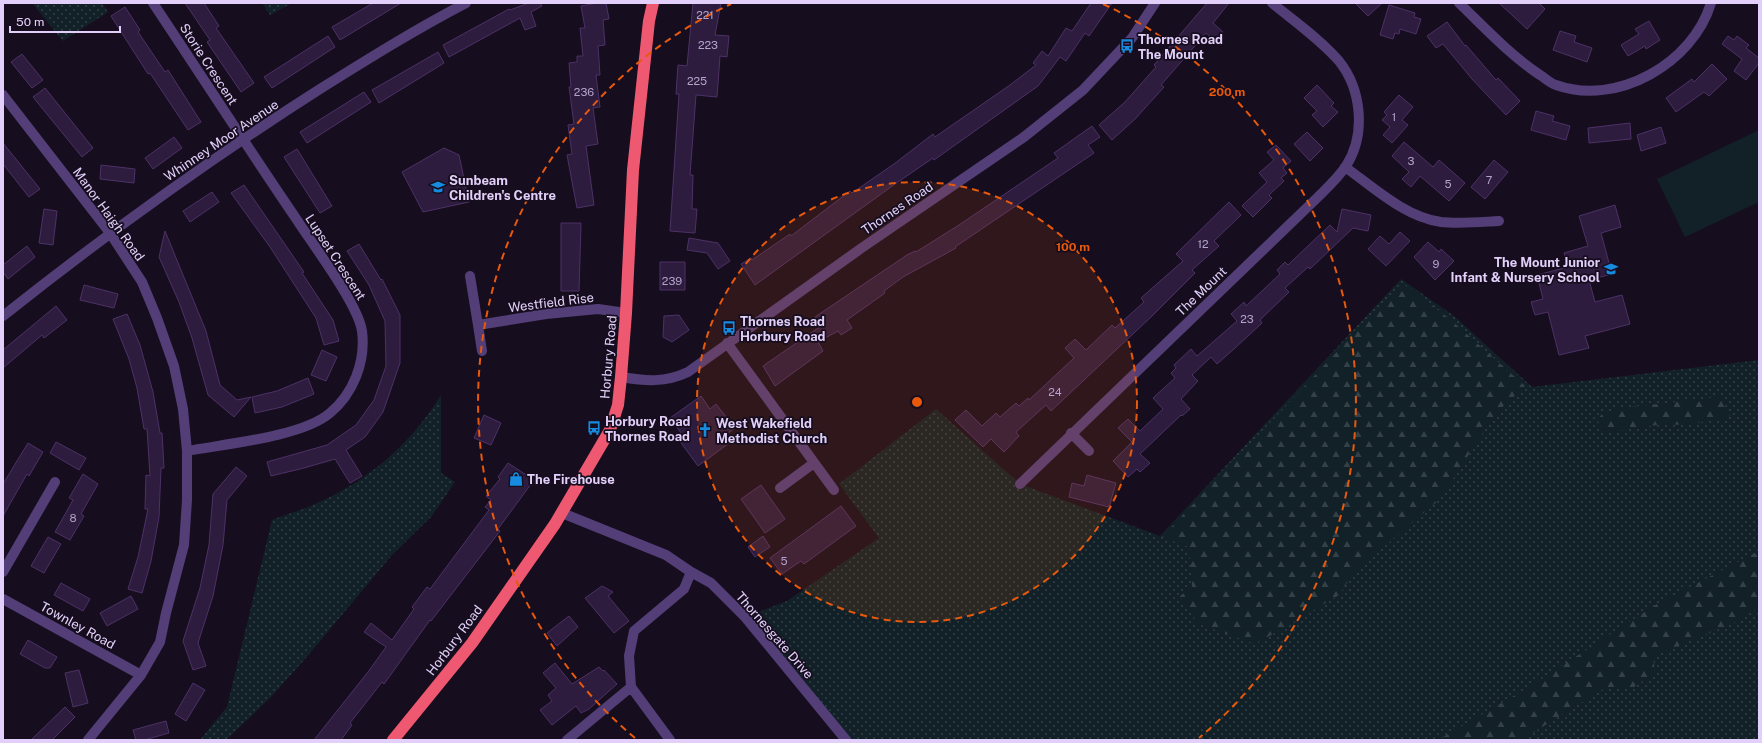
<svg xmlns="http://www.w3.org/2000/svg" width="1762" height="743" viewBox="0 0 1762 743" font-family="'Public Sans',sans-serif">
<defs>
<pattern id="grass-dots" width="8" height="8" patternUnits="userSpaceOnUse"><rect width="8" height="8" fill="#122127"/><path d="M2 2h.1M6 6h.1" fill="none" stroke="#344047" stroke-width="1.8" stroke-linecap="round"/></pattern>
<pattern id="forest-firs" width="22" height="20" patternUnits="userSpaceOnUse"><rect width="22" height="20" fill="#122127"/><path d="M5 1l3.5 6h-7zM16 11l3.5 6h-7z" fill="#344047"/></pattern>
</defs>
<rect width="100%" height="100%" fill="#160e1e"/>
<path fill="url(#grass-dots)" d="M32 3H102L108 12 63 41Z
M262 3H292L270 15Z
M1401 279 1454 316 1532 387 1759 360V740H846L745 617 787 601 879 538 839 484 936 409 1020 484 1160 536Z
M441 395V473L455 482 431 517 392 555 305 659 269 699 226 740H200L227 707 272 520C286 514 301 511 315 504 368 481 411 444 441 395Z"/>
<path fill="url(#forest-firs)" d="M1402 283 1450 319 1525 386 1495 414 1440 499 1353 573 1339 595 1256 644 1198 624 1180 596 1192 587 1189 547 1162 537Z
M1720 397 1730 415 1727 421 1712 420 1685 425 1663 424 1606 433 1597 420 1603 413 1622 408Z
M1759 551V608L1731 624 1653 656 1655 673 1634 687 1605 688 1521 740H1438L1529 687 1657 604Z"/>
<path fill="#122127" d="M1759 130V202L1685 237 1657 179Z"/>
<path fill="#2d1c3d" stroke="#4d3167" d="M185 3H204L219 26 216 28 254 83 241 92 207 42 210 40Z
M373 3H401L340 40 332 27Z
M529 3H540L542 6 531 12 536 26 525 30 520 18 449 57 443 45 509 9 510 10Z
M597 3H606L609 19 603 20 605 45 598 46 600 75H596L600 107 593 108 598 144 586 146 594 205 577 208 567 155 572 154 568 125 574 124 569 87H571L569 63 577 62V56H583L580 28H585L581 6Z
M693 3H721L715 35 729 36 727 57 720 56 717 97 696 95 690 175H693L692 209H697L695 233 670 231 679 94H676L678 65 687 66Z
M1091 3H1112L1089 36 1085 33 1066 61 1060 57 1038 86 934 160 933 158 895 184 755 285 741 264 751 258 752 260 790 234 791 236 850 191 852 193 894 164 933 134 935 137 1010 85 1036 65 1033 63 1042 51 1048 56 1066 28 1072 31Z
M1207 3H1229L1213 23 1223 32 1215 41 1206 33 1161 85 1164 87 1135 119 1112 140 1099 125 1125 102 1156 67 1154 65Z
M1355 3H1382L1368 16Z
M1499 3H1539L1545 9 1527 29Z
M1389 5 1415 13 1414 17 1421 19 1416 34 1400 29 1399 34 1395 33 1393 39 1380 35Z
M125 7 140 30 138 32 165 72 168 70 201 122 188 130 150 73 148 74 111 16Z
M1649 21 1660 40 1646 49 1645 46 1628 56 1621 45 1639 34 1635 29Z
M1447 22 1465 46 1466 45 1496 80 1498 78 1520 101 1506 115 1472 79 1443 44 1436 48 1427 36Z
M1560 31 1576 36 1574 42 1592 48 1587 62 1553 50Z
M328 36 335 47 272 88 264 77Z
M1728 36 1734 40 1737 36 1749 45 1746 48 1759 58V63L1746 80 1734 71 1742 59 1722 44Z
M438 52 444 63 379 103 372 90Z
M22 54 43 80 32 88 11 62Z
M1712 64 1727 79 1709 96 1704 92 1676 112 1666 98 1692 79 1694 82Z
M1317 85 1334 103 1331 106 1338 112 1323 127 1312 115 1317 111 1304 98Z
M45 88 93 148 82 157 33 97Z
M364 92 371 102 307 143 300 132Z
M1399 95 1413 107 1402 120 1408 125 1392 143 1383 135 1390 127 1382 120 1387 115 1384 112Z
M1536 111 1554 116 1552 121 1570 126 1566 140 1531 130Z
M1630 123 1631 139 1589 143 1588 128Z
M1092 126 1100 137 1088 145 1094 153 955 247 956 248 903 277 884 291 885 293 847 320 852 328 841 335 838 331 818 342 823 351 775 386 763 366 821 326 815 317 907 255 915 251 916 252 959 225 1058 158 1054 153Z
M1661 127 1666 143 1641 151 1637 135Z
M1307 132 1323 148 1310 161 1294 144Z
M174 137 182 148 153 169 145 158Z
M1404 142 1433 167 1439 160 1465 183 1449 201 1420 176 1411 187 1402 179 1409 172 1392 156Z
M3 143 40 189 29 197 3 164Z
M1276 145 1291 161 1283 168 1287 173 1281 178 1284 181 1269 195 1272 198 1253 217 1242 206 1267 182 1259 173 1274 160 1267 152Z
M444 148 459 155 469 202 423 212 402 172Z
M297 149 332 206 320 213 284 157Z
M1494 160 1508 172 1485 199 1471 187Z
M101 165 135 169 134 183 100 179Z
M244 185 304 272 302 273 333 320 339 341 324 345 316 318 270 247 231 193Z
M212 192 219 202 190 222 183 211Z
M1229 202 1241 215 1214 241 1219 246 1192 270 1195 273 1151 317 1051 411 1046 405 1016 432 1019 436 1004 452 991 439 983 447 955 420 966 410 982 426 996 413 1000 417 1016 403 1019 406 1028 398 1029 400 1074 358 1065 348 1075 339 1086 350 1112 325 1115 328 1144 302 1141 298 1183 261 1176 254Z
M1615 205 1621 227 1601 233 1612 274 1589 280 1595 302 1622 295 1630 324 1585 336 1589 348 1559 355 1548 312 1535 315 1531 302 1543 299 1537 275 1568 267 1564 253 1588 246 1579 216Z
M44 209 57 211 53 245 39 243Z
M1342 209 1371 215 1368 231 1353 228 1310 269 1308 267 1285 288 1289 292 1260 320 1262 323 1235 348 1217 364 1211 357 1192 375 1198 381 1181 399 1190 409 1182 416 1181 415 1140 454 1150 463 1140 472 1137 469 1128 477 1113 461 1132 442 1118 428 1128 419 1140 431 1163 409 1153 398 1175 378 1171 373 1176 368 1174 365 1191 349 1197 356 1237 321 1231 314 1244 302 1246 306 1280 274 1277 270 1285 262 1288 265 1330 225 1337 232Z
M561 223H581L579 291H561Z
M165 231 206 331 220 385 237 400 251 397 234 417 208 395 192 338 179 302 159 257Z
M1400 232 1410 241 1386 266 1368 249 1380 236 1389 244Z
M689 238 718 243 730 261 718 269 707 253 687 250Z
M1428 242 1439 252 1441 249 1454 261 1435 280 1414 257Z
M359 244 381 280 382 279 400 315V363L383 412 365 437 346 450 362 476 350 483 335 459 304 468 271 476 267 462 327 445 356 425 374 400 386 366 385 321 369 285 347 251Z
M27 246 35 257 8 279 3 272V265Z
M660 262H685V290H660Z
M84 285 118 294 114 308 80 300Z
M56 306 67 320 44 338 42 335 3 368V350Z
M127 314 140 345 153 392 160 433H162L164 468H161L159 517 151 561 142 593 128 589 138 557 148 509H145L146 475 150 476 147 429H144L137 388 129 359 113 319Z
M679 315 689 330 672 342 663 337 664 316Z
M322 350 337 357 326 381 311 375Z
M308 378 314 394 282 407 255 413 252 397 277 391Z
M701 396 710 409 716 404 735 428 727 434 732 441 698 466 676 436 681 433 670 418Z
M484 415 501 423 491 445 474 438Z
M56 442 86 458 79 470 50 453Z
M28 443 43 452 29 476 27 474 3 516V484Z
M508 463 534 480 498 529 500 531 431 621 430 620 384 684 382 682 350 723 352 725 341 740H314L368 672 386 647 364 632 371 623 392 640 414 609 412 607 427 587 430 589 489 510 485 507 491 500 486 496 500 479 498 477Z
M236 467 247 476 227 500 223 545 213 596 198 643 206 666 193 670 183 641 200 588 209 545 213 494Z
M83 474 98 484 81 514 84 516 70 540 55 532 73 500 69 498Z
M1087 475 1116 483 1109 507 1069 497 1072 483 1084 486Z
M761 485 785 519 765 533 741 499Z
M841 506 856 526 804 564 801 561 782 574 770 558Z
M763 536 770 547 755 557 748 547Z
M48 537 61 544 44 573 31 566Z
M61 583 90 599 83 611 54 595Z
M602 586 613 592 608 596 629 621 614 633 585 598Z
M131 596 138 609 107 626 100 613Z
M569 616 578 627 557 646 547 633Z
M28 640 57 657 50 668H45L20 654Z
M555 663 572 684 599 667 603 671 604 670 617 684 589 709 581 713 576 706 552 725 540 710 552 701 548 695 556 688 543 673Z
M79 670 88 703 73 707 65 673Z
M193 683 205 690 186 721 175 714Z
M65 707 75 717 52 740H31Z
M166 721 169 733 144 740H136L133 730Z"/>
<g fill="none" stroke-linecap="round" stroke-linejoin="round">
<path stroke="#533e78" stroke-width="10" d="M153 3C201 75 248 148 297 220 313 245 358 304 362 331 366 362 353 394 330 413 302 437 224 444 187 451
M1459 3C1485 28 1510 55 1540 75 1545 78 1550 83 1556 85 1617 107 1693 63 1711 3
M3 95 110 233 142 282 157 318 174 366 183 409 187 451V500L184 545 166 613 160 642 141 675 88 740
M1345 167C1373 187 1405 217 1441 222 1459 224 1480 222 1499 221
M470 276 478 325 546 314 598 309 626 313
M3 316C105 235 210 159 320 89 368 59 416 29 466 3
M478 325 482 351
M727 343 834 490
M621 377C645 381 665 383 688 372L863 247 1024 137 1083 90 1132 38 1155 3
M1071 433 1089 451
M1020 484 1317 198C1327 188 1338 178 1346 166 1366 135 1362 90 1339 61 1320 39 1294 21 1272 3
M780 488 814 463
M562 513 666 555 691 572 711 583 745 617 846 740
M3 572 55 482
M3 599 141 675
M567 740 631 687
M670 740 631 687 629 656 634 631 684 589 691 572"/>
<path stroke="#ee5870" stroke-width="12" d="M393 740 472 643 555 524 610 430 618 405 621 377 626 313 633 170 649 21 653 3"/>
</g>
<circle cx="917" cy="402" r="220" fill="#e8590c" fill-opacity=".12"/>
<g fill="none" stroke="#e8590c" stroke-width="2" stroke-dasharray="7 5">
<circle cx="917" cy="402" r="220"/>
<path d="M635 738A439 439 0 0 1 731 4M1103 4A439 439 0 0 1 1199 738"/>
</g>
<defs>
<symbol id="bus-bare" viewBox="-9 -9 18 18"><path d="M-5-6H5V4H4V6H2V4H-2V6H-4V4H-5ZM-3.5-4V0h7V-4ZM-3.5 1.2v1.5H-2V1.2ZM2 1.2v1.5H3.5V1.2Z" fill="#178bdf" stroke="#160e1e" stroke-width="2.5" paint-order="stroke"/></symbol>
<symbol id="school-bare" viewBox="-9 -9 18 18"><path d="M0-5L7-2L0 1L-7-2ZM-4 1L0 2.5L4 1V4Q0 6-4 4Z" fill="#178bdf" stroke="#160e1e" stroke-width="2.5" paint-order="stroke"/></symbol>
<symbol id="church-bare" viewBox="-9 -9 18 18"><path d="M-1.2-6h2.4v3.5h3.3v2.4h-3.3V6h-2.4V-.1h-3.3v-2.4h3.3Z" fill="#178bdf" stroke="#160e1e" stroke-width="2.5" paint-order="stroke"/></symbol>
<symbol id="shop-bare" viewBox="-9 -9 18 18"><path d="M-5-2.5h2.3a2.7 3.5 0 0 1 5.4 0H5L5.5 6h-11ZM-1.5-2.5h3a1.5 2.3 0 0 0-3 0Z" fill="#178bdf" stroke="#160e1e" stroke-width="2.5" paint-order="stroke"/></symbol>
</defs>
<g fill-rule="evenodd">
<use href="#bus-bare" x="1117" y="36" width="20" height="20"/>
<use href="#school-bare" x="428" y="177" width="20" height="20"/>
<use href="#school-bare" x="1601" y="259" width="20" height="20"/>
<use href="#bus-bare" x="719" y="318" width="20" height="20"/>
<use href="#bus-bare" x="584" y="418" width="20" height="20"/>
<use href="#church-bare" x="695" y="420" width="20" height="20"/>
<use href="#shop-bare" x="506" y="469" width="20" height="20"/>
</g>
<g text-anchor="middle" stroke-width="3.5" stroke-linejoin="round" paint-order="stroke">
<g font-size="11" fill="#b5a3cb">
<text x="705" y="19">221</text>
<text x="708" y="49">223</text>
<text x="697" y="85">225</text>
<text x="584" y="96">236</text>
<text x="1394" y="121">1</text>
<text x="1411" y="165">3</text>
<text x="1489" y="184">7</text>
<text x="1448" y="188">5</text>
<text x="1203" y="248">12</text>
<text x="1436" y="268">9</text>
<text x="672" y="285">239</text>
<text x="1247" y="323">23</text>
<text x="1055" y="396">24</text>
<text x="73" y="522">8</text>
<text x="784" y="565">5</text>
</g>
<g font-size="13" font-weight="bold" fill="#e2d0fa" stroke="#160e1e" text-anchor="start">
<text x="1138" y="44">Thornes Road<tspan x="1138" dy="15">The Mount</tspan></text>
<text x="449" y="185">Sunbeam<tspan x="449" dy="15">Children's Centre</tspan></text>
<text x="1600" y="267" text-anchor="end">The Mount Junior<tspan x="1600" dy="15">Infant &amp; Nursery School</tspan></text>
<text x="740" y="326">Thornes Road<tspan x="740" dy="15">Horbury Road</tspan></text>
<text x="605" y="426">Horbury Road<tspan x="605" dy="15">Thornes Road</tspan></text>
<text x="716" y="428">West Wakefield<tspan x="716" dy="15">Methodist Church</tspan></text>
<text x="527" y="484">The Firehouse</text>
</g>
<g font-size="13" fill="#e2d0fa" stroke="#160e1e">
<text transform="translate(209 64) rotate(57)" y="5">Storie Crescent</text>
<text transform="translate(221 140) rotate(-34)" y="5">Whinney Moor Avenue</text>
<text transform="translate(897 208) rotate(-34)" y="5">Thornes Road</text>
<text transform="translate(109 214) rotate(54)" y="5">Manor Haigh Road</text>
<text transform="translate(336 257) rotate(57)" y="5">Lupset Crescent</text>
<text transform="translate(1201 291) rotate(-44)" y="5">The Mount</text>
<text transform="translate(551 302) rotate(-7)" y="5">Westfield Rise</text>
<text transform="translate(608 357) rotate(-85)" y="5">Horbury Road</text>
<text transform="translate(78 625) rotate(29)" y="5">Townley Road</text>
<text transform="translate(775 635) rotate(49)" y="5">Thornesgate Drive</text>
<text transform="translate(454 640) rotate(-53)" y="5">Horbury Road</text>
</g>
</g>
<circle cx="917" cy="402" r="6" fill="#e8590c" stroke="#160e1e" stroke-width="2"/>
<g font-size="12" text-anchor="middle" font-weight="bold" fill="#e8590c" stroke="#160e1e" stroke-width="3.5" stroke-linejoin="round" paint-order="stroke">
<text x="1227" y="96">200 m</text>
<text x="1073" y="251">100 m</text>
</g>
<rect width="1762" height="743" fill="none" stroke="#e2d0fa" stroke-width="8"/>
<path d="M10 26v6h110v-6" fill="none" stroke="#e2d0fa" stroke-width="2"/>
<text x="16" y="26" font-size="12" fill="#e2d0fa" stroke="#160e1e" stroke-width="3" paint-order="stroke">50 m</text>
</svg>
